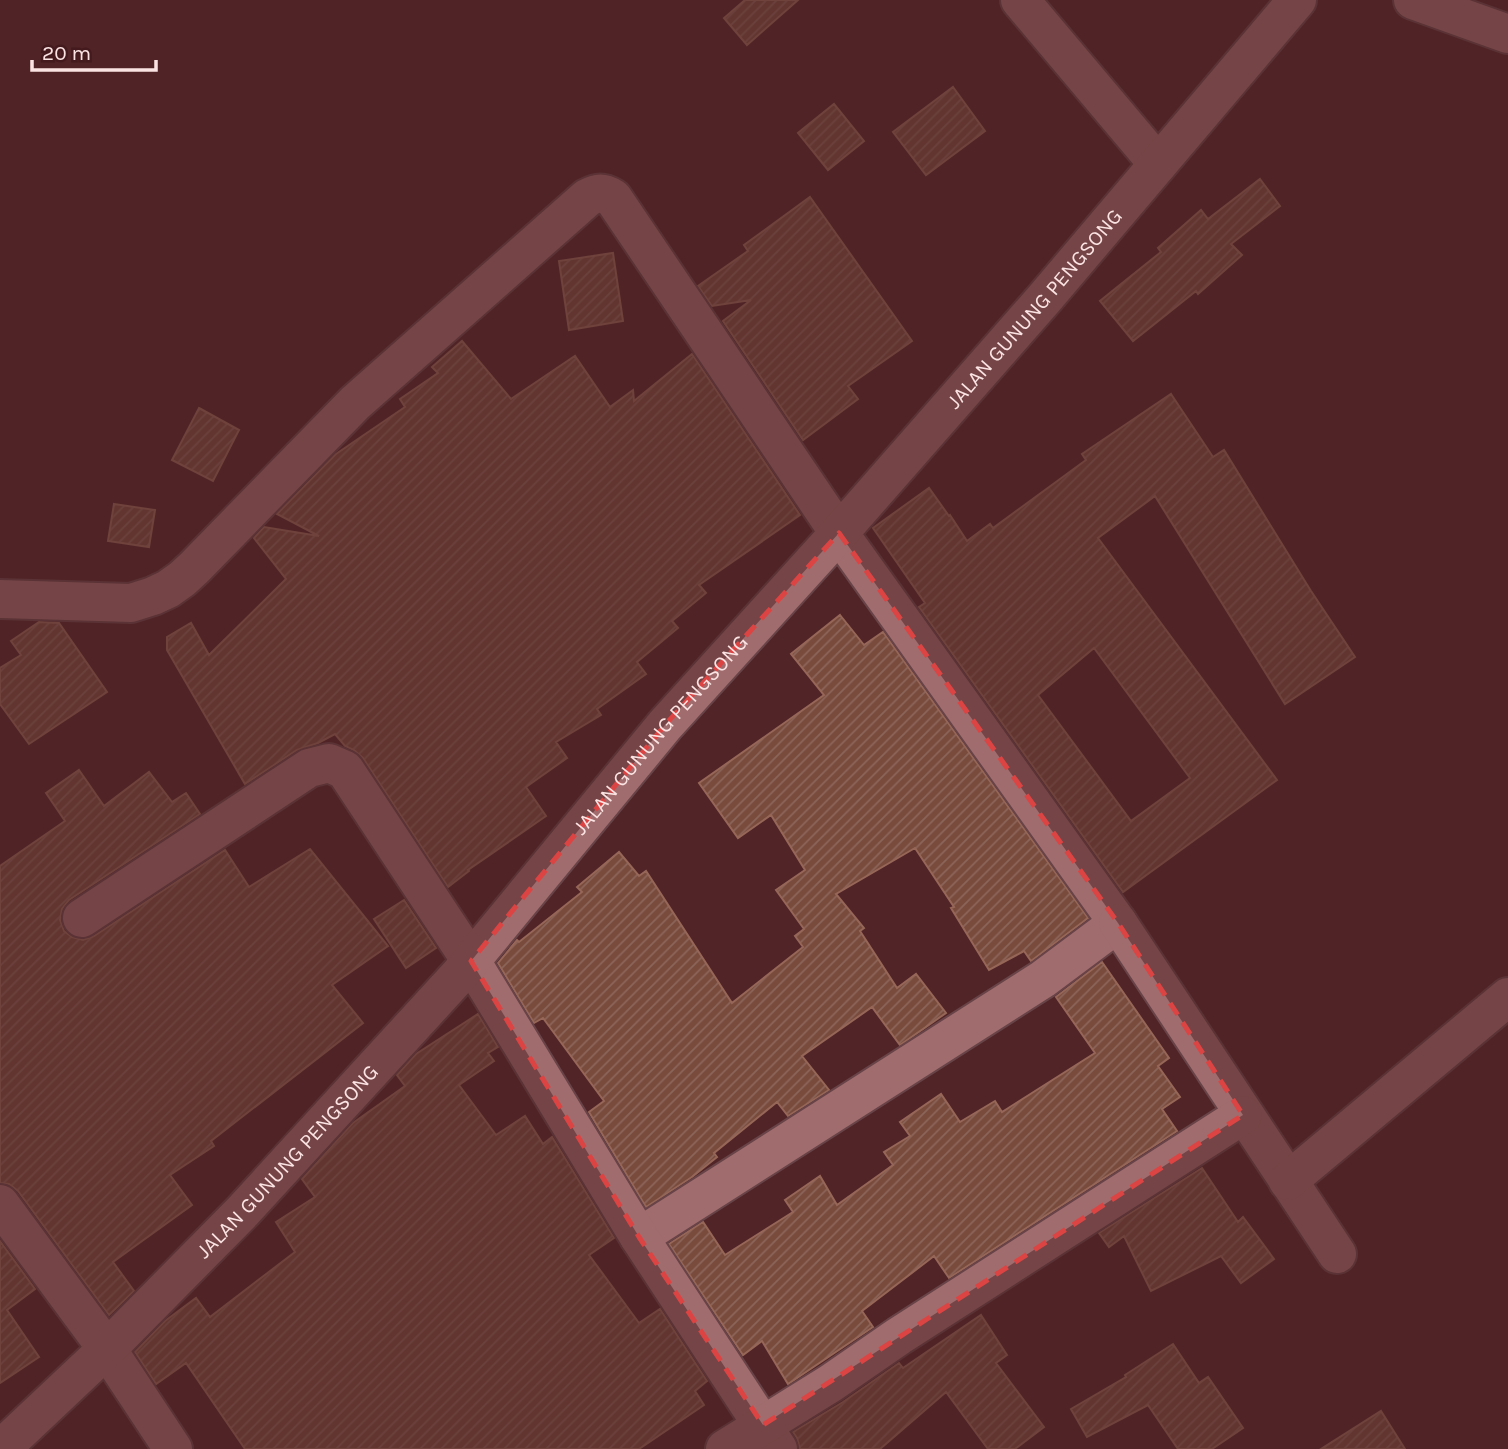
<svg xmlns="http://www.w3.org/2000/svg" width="1508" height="1449" viewBox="0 0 1508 1449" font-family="Karla,sans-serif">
<defs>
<pattern id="building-hatch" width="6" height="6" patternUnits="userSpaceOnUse" patternTransform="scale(1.75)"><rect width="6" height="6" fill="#784b3d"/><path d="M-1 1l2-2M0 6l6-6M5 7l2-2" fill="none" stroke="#8c6559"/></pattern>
</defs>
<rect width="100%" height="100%" fill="#512427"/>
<path fill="url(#building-hatch)" stroke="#966758" stroke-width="2" fill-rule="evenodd" d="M745 0H798L747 45 724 18Z
M953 87 985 131 926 175 893 132Z
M834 104 864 141 828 170 798 133Z
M1260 179 1280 206 1231 244 1242 255 1198 294 1196 291 1133 341 1100 301 1161 252 1158 248 1201 210 1208 219Z
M810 197 912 341 848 386 858 399 803 440 723 321 751 300 712 306 698 286 748 251 744 245Z
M613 253 623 321 569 330 559 261Z
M462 341 511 399 575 356 610 407 633 390 634 401 692 354 800 515 699 585 706 593 672 621 678 628 637 662 646 674 597 709 601 715 556 742 567 758 526 787 546 816 468 870 469 871 448 887 363 758 354 750 345 746 335 734 318 743 297 750 245 784 167 650V637L191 623 209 655 286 579 254 538 264 527 319 536 277 514 336 454 405 407 400 399 438 373 432 367Z
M1171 394 1213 457 1224 450 1311 591 1355 657 1285 704 1155 496 1098 538 1277 780 1123 892 919 607 925 603 873 528 929 488 949 516 950 515 967 541 990 524 993 528 1086 460 1082 454ZM1094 648 1190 778 1131 821 1038 695Z
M199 408 239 430 213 481 172 460Z
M114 504 155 510 149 547 108 541Z
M840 615 864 645 883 632 1088 918 1031 961 1024 951 989 970 951 908 954 907 915 848 836 894 864 928 860 931 897 988 916 974 946 1013 900 1045 872 1007 802 1056 829 1090 788 1116 777 1102 714 1153 717 1157 692 1177 646 1207 589 1112 604 1101 543 1018 534 1023 498 963 517 940 519 942 582 892 577 887 619 852 639 876 646 871 732 1003 803 947 795 936 804 929 776 890 805 870 771 815 738 838 699 783 824 695 791 654Z
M39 622 59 623 107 692 29 744 0 704V668L21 655 11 641Z
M79 770 104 806 149 772 172 802 186 793 200 814 69 900 62 909 60 920 64 931 72 937 83 940 94 936 225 850 249 887 310 849 388 946 332 985 363 1023 211 1141 214 1146 170 1175 192 1205 113 1262 134 1291 109 1315 18 1191 9 1184 0 1183V866L65 821 46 793Z
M404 900 436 948 406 968 374 919Z
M1102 962 1169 1058 1158 1066 1180 1097 1162 1109 1177 1131 949 1278 934 1256 862 1311 873 1327 788 1384 762 1341 743 1355 669 1244 703 1222 725 1255 793 1212 785 1200 820 1176 837 1205 893 1165 884 1152 910 1136 900 1122 941 1094 960 1122 995 1101 1002 1112 1095 1053 1056 997Z
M478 1014 498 1047 488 1053 494 1061 459 1085 496 1135 525 1116 543 1144 552 1137 614 1238 589 1255 639 1323 660 1309 707 1381 695 1391 704 1405 639 1449H245L186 1363 156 1384 135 1352 165 1321 196 1298 210 1317 295 1252 276 1222 315 1197 302 1179 353 1123 405 1086 397 1075 416 1054Z
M1202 1168 1238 1222 1243 1217 1274 1259 1241 1283 1221 1256 1151 1291 1124 1236 1109 1247 1099 1233Z
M0 1241 35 1289 7 1310 39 1357 0 1383Z
M981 1315 1007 1355 996 1363 1044 1427 1015 1449H988L946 1392 880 1449H800L797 1438 793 1432 843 1402 899 1363 903 1368Z
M1173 1344 1199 1383 1208 1377 1243 1428 1212 1449H1178L1148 1405 1087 1437 1071 1409 1126 1377 1125 1375Z
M1381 1411 1405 1449H1321Z"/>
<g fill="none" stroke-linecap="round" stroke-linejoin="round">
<defs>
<g id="minor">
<path d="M1020 0 1158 164"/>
<path d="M1413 0 1508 34"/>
<path d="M0 599 131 603 153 596 168 589 182 579 194 568 355 403 587 198C598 192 603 192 613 198L839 533 1118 923 1043 979 639 1237"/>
<path d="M82 918 309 768 329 763 345 770 471 961 639 1237 778 1449"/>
<path d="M1118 923 1337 1254"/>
<path d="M1288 1181 1508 997"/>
<path d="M0 1204 107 1349 173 1449"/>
<path id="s1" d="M1 1449 107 1349 243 1211 460 974 665 725 839 533 1044 299 1297 0"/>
<path d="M725 1449 831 1383 899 1336 1243 1115"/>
</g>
</defs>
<use href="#minor" stroke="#684347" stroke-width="42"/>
<use href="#minor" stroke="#a06c6d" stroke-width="38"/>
</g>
<path d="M0 0H1508V1449H0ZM839 533 1118 923 1243 1115 763 1425 639 1237 471 961 665 725Z" fill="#512427" fill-opacity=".55" fill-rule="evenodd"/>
<path fill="none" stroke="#dc4444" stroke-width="5" stroke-dasharray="14 9" stroke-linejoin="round" d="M839 533 1118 923 1243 1115 763 1425 639 1237 471 961 665 725Z"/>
<g text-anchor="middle" stroke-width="6" stroke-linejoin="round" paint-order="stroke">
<g font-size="21" fill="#fbe3e3" stroke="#451a1e">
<text dy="7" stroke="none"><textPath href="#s1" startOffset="1540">JALAN GUNUNG PENGSONG</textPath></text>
<text dy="7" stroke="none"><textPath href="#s1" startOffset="973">JALAN GUNUNG PENGSONG</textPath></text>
<text dy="7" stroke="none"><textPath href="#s1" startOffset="406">JALAN GUNUNG PENGSONG</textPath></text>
</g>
</g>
<path d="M32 60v10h124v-10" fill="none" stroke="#fbe3e3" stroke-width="3.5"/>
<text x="42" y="60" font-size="21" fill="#fbe3e3" stroke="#451a1e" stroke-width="5" paint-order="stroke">20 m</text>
</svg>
